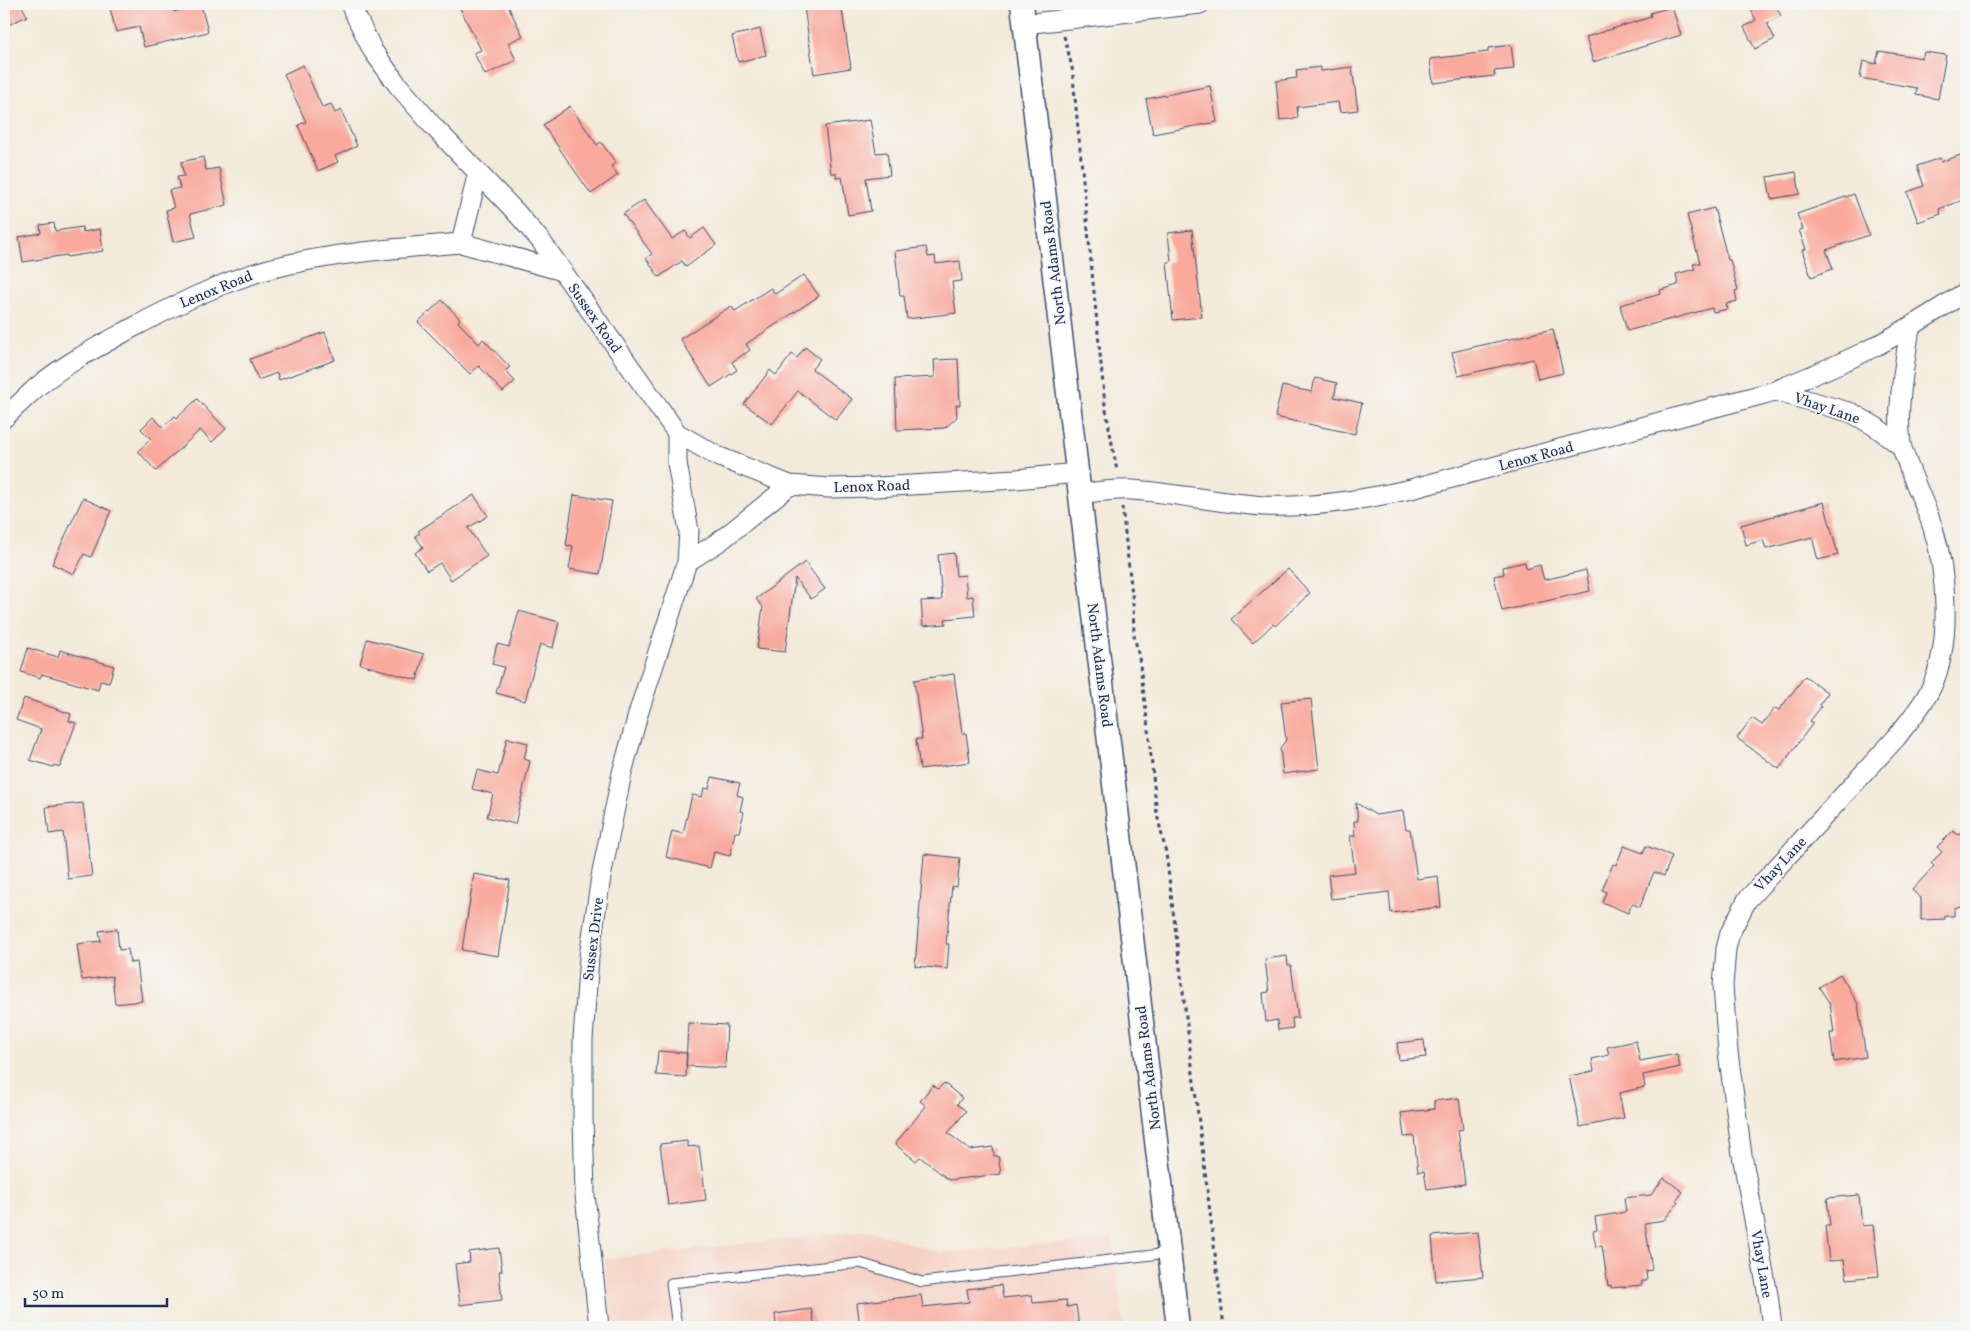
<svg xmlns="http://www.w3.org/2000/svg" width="1970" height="1331" font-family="Vollkorn,serif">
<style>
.built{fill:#f6d2c4}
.building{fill:#f9aa9d}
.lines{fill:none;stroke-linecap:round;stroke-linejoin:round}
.service-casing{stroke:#3b4b70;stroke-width:11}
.minor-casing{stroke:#3b4b70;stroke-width:21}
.tertiary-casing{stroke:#3b4b70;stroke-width:25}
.path{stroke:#3b4b70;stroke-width:3;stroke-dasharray:4 4;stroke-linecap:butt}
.service{stroke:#fff;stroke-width:9}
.minor{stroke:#fff;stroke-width:19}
.tertiary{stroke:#fff;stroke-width:22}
.labels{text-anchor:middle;stroke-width:4;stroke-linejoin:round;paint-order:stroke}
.street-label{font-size:15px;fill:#1b2f5e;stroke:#f6f6f2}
</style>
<rect width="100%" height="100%" fill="#f6f6f2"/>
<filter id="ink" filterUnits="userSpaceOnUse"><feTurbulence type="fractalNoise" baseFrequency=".02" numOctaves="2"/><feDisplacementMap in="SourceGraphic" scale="10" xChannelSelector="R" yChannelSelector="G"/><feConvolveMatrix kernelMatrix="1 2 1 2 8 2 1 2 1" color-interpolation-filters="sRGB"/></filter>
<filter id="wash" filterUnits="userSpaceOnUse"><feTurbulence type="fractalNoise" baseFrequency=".0096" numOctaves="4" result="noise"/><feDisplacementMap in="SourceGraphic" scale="20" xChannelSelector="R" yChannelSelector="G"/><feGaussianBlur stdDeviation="1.12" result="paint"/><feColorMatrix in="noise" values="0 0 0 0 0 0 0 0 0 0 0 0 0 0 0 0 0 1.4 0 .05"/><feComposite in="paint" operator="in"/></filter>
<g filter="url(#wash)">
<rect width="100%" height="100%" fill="#f3ead9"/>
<path class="built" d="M868,1230L942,1253L1113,1239L1124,1327H612L604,1259Z"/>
<g id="blocks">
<path class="building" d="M4,4H21L27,16L4,27Z
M109,4H172L174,12L201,5L208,32L144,47L139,27L116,32Z
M458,4H507L523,36L508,43L516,60L485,75L474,53L481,50Z
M823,4H841L851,68L814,74L804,7Z
M1748,4H1775L1781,16L1767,23L1775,39L1755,49L1744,27L1756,20Z
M1672,7L1681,35L1593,62L1586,37L1651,17L1650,13Z
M760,29L766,55L738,62L732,36Z
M1511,45L1514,69L1494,71L1495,76L1433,83L1430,59L1488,52V48Z
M1879,51L1922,58L1924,52L1946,55L1938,99L1916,95L1917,88L1860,78L1863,61L1876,64Z
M303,65L322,107L331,104L335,113L341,110L357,146L335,156L338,162L318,171L298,125L306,122L284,74Z
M1321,67V71L1352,67L1358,110L1340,112L1338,102L1297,107L1298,118L1280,120L1276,81L1297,78L1296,70Z
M1210,86L1217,122L1153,134L1146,99Z
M570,106L597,145L601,142L616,163L611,166L618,175L591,194L543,125Z
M870,120L876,153L887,152L890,175L866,178L871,211L848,215L842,177L836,178V173H831L825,126Z
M1966,153V199L1939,209L1941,214L1918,222L1907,192L1924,186L1917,166L1940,158L1941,162Z
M203,157L206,170L219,168L227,205L190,214L196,237L173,242L166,210L174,208L169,190L180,188L177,177L184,176L181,162Z
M1796,172L1800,194L1771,199L1767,177Z
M1854,194L1869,235L1826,250L1833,269L1811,277L1802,250L1806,249L1799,230L1803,229L1797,214Z
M644,200L672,239L685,231L690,238L704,228L716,245L686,267L682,261L659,277L646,258L652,254L623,214Z
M1714,208L1728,260H1730L1738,290L1735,291L1737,301L1726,304L1728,309L1713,312L1712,308L1627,331L1620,305L1661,294L1660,290L1678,285L1676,274L1695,269L1693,264L1700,263L1687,215Z
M54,223L55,231L82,227L83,232L100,229L103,251L67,257L66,255L23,262L19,237L41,233L40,225Z
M1192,230L1202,317L1173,320L1167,262H1171L1168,233Z
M926,247L928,257L935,256L936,264L960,261L962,281L952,282L956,313L907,319L904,296H900L895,251Z
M804,275L819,296L746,344L750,350L732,362L737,370L711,387L680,339L731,306L735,311L771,288L775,294Z
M442,300L460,319L458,322L479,344L483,339L510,367L505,371L515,381L503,392L479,366L470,374L418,322Z
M1553,329L1563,373L1538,379L1533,359L1458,376L1452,352Z
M325,332L335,360L279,380L277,373L258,380L250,359Z
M805,347L820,359L812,369L852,399L836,420L798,391L772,424L744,404L770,370L776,375L792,354L797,358Z
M958,359L960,405H956L957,417L945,428L897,430L895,379L935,377L934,360Z
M1315,378L1337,383L1334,397L1362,403L1355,434L1275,417L1282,386L1312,392Z
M197,399L226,429L212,442L200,430L156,471L138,451L151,439L141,429L153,417L163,427L175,416L177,418Z
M474,495L488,516L468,528L487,556L451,580L440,563L427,571L415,553L423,547L415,536L420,533L418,531Z
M574,495L612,501L600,574L569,569L573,546L566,545Z
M83,498L111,511L91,557L84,554L74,574L52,564Z
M1824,502L1838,555L1818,560L1812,537L1766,549L1763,540L1746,545L1741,525Z
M954,553L956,576L965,575L967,597L973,596L975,616L945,619L946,624L923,626L921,601L942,600L938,555Z
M805,562L825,589L811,599L795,578L785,652L757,649L763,607L756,599Z
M1525,562L1526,569L1540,565L1544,580L1586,570L1590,591L1502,611L1494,576L1504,574L1503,567Z
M1288,569L1310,593L1275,626L1273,624L1253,643L1231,619Z
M519,611L559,622L553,648L540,644L525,701L496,693L504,667L492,664L497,644L509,647Z
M367,639L424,654L417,680L360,664Z
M28,648L58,657L60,650L114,666L109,683L100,681L98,690L42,674L40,678L21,672Z
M954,674L962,733H966L970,762L920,769L916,739H922L914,680Z
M1805,676L1828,693L1819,705L1821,707L1810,721L1813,723L1779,769L1737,738L1752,718L1762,725L1775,708L1779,710Z
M24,698L71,714L69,721L76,723L60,767L54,765L53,767L30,760L41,729L16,720Z
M1311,699L1319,769L1283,774L1280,748L1286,740L1281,702Z
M507,738L528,743L524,759L530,761L515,824L487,817L493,794L472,789L477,770L498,775Z
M712,777L740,783L737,795L743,797L740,811L744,812L739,832H735L730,856L714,852L710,868L666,857L672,831L683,834L692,795L702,797L704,788L709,789Z
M83,803L92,876L68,879L63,832L49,834L46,807Z
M1356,803L1376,815L1403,811L1406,829H1410L1417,879L1438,876L1441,907L1391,913L1389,892L1331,899L1328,875L1355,872L1350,836H1355L1354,821H1358Z
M1966,827V907L1954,908V916H1945V919L1921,920V898L1912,890L1934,866L1931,863L1942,852L1937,847L1953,831L1958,835Z
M1624,846L1643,853L1646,846L1672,856L1664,876L1654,872L1640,907L1632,904L1628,913L1602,902L1606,892L1602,890L1613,864L1616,865Z
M924,854L960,858L957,887L952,886L946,944H949L947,969L915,966Z
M474,874L510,880L498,956L462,950Z
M117,929L119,950L128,949L130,963L137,962L142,1001L115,1004L112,976L82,980L77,944L101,941L99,931Z
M1287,956L1288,965H1291L1298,1018H1292L1293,1028L1278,1030L1277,1020L1266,1022L1263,993L1269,992L1265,959Z
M1840,974L1858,1004L1866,1057L1834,1062L1830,1033H1834L1830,1004L1819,987Z
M688,1023L727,1025L725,1068L686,1066Z
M1424,1040L1426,1057L1399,1060L1397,1043Z
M1636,1041L1640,1061L1677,1054L1680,1067L1643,1075L1645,1087L1619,1093L1624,1118L1580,1127L1569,1076L1594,1071L1592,1059L1609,1055L1607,1047Z
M658,1051L687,1053L686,1077L656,1075Z
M944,1083L962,1098L957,1104L966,1111L948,1133L970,1150L993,1147L994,1156H998L1001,1174L949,1180L920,1157L916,1161L895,1144L926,1106L920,1101L933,1085L938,1089Z
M1459,1098L1463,1129L1458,1130L1465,1184L1427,1189L1424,1171L1418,1172L1414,1136L1404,1137L1401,1113L1434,1109V1101Z
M687,1141V1147L699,1146L706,1200L668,1205L660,1144Z
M1664,1178L1683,1192L1676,1201L1678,1203L1664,1220L1645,1223L1652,1270L1646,1271L1647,1281H1642V1285L1611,1288V1285L1608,1286L1602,1246L1596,1247L1593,1231L1597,1230L1595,1217L1626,1212L1624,1198L1651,1195Z
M1859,1195L1862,1226L1873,1225L1879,1276L1847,1279L1844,1260L1829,1261L1825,1226H1830L1827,1198Z
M1478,1232L1483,1277L1436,1281L1432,1236Z
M499,1248L502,1271H499L502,1300L460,1305L455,1264L470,1262L469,1252Z
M1001,1285L1003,1298L1032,1295L1033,1303L1066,1300L1067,1307L1076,1305L1079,1327H860L857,1303L921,1295L923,1307L969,1302L967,1289Z
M811,1309L815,1327H776L775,1314Z"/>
</g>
</g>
<g filter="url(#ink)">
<use href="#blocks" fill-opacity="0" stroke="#3b4b70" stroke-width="1"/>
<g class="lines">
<g class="service-casing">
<path id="service" d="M677,1327L671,1283L860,1263L922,1282L1169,1253"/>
</g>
<g class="minor-casing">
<path id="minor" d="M350,4L373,51L397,84L433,126L514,210L541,241L677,433V463L689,531L687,562L639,711L622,773L601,877L589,957L583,1039V1116L585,1195L599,1327
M1024,24L1200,4
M461,243L563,271
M1775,391L1852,413L1876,427L1901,446
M4,418C15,408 26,397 37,387C66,363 101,345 134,327C178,304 221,282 269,269C331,253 397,248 461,243L478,172
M677,433L717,456L790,485L830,488L876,487L1016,479L1077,473
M1079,494C1097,492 1114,489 1132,490C1176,493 1220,503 1264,506C1314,508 1363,500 1411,489L1775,391C1807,377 1839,365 1870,349C1904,332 1935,311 1966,292
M687,562L720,541L790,485
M1772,1327L1768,1295L1742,1155L1728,1052L1723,986L1726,949L1730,933L1747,900L1896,738C1908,722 1922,707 1931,688C1952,645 1947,573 1933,528C1926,507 1916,486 1908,465C1906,458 1902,451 1901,443C1896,405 1905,365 1910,327"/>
</g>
<g class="tertiary-casing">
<path id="tertiary" d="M1022,4L1178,1327"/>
</g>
<path class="path" d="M1064,36L1072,67L1105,405L1117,471
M1122,507L1133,603L1134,635L1139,657L1147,719L1157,814L1166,853L1224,1327"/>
<use href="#service" class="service"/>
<use href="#minor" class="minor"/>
<use href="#tertiary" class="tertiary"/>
</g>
</g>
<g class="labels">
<g class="street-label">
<text transform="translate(1053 263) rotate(-97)" y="5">North Adams Road</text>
<text transform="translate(216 289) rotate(-22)" y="5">Lenox Road</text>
<text transform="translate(595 318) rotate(55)" y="5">Sussex Road</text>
<text transform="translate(1827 408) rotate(19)" y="5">Vhay Lane</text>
<text transform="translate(1536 456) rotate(-15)" y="5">Lenox Road</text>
<text transform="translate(872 486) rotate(-2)" y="5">Lenox Road</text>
<text transform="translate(1100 665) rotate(83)" y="5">North Adams Road</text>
<text transform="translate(1780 864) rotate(-47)" y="5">Vhay Lane</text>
<text transform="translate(593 939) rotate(-83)" y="5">Sussex Drive</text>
<text transform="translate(1148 1068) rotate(-97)" y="5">North Adams Road</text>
<text transform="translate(1762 1264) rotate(80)" y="5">Vhay Lane</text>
</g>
</g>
<rect width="1970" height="1331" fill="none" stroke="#f6f6f2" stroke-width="20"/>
<path d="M25 1298v8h142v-8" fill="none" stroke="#1b2f5e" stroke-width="2.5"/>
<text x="32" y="1298" font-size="15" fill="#1b2f5e" stroke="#f6f6f2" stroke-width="4" paint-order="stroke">50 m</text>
</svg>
